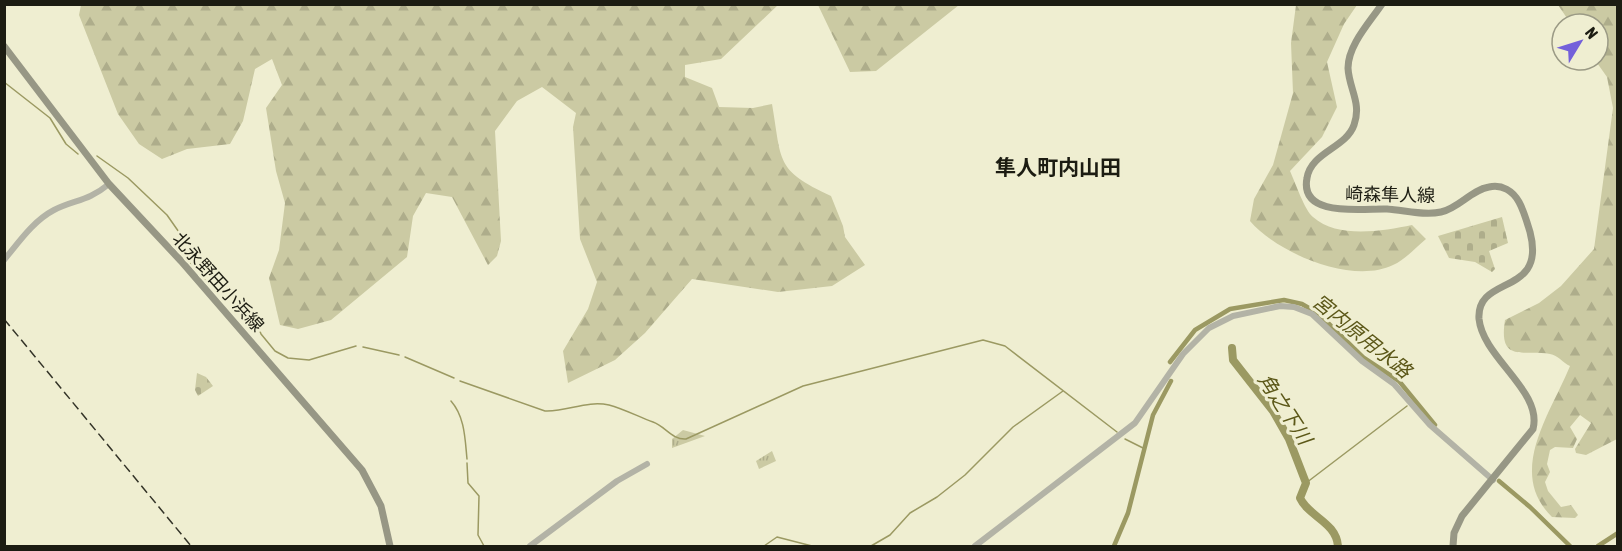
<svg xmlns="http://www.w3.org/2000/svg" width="1622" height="551" font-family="'Asap Condensed','Noto Sans JP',sans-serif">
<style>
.forest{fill:url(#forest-firs)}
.cemetery{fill:url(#cemetery-stones)}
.park{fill:url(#park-tufts)}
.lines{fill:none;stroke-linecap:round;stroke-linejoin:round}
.stream{stroke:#9b9962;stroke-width:1.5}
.canal{stroke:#9b9962;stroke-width:4.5}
.river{stroke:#9b9962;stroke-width:8}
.tertiary{stroke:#b3b3a6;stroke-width:6}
.secondary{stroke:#979785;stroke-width:7}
.rail{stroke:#343428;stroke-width:1.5;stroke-dasharray:9 4.5;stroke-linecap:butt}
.labels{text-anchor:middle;stroke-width:6;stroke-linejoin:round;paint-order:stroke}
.street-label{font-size:18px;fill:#1c1c12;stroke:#efeed1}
.water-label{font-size:20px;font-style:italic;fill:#5c5819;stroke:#efeed1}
.quarter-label{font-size:21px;font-weight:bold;fill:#1c1c12;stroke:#efeed1}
</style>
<defs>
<pattern id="forest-firs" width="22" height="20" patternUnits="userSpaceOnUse" patternTransform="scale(1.5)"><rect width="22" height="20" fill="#cbcaa3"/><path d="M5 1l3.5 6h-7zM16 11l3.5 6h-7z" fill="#aead8b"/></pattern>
<pattern id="cemetery-stones" width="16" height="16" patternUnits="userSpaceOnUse" patternTransform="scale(1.5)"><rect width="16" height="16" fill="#cbcaa3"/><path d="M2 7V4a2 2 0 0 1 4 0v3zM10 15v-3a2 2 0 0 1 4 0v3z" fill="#aead8b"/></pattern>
<pattern id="park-tufts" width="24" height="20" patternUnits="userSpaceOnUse" patternTransform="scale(1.5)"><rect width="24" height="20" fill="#cbcaa3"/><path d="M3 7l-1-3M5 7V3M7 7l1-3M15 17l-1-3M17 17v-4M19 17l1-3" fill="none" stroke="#aead8b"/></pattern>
</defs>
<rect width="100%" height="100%" fill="#efeed1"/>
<path class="forest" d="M81,5H778L721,59L685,65V77L712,88L719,107L753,108L772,104C782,162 775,170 831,196L843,226L845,237L865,265L832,286L778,292L692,279L645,333L615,360L568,383L563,351L588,309L597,282L580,239L573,127L576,113L542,87L517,101L495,131L501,241L497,256L488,265L452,197L426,193L413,216L407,257L331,320L298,329L280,325L269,278L279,250L285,203L276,171L266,108L282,85L272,59L255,69L243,121L230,144L187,149L162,159L139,144L118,114L79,15Z
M818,5H959L876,71L850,72Z
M1296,5H1357L1344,24L1327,62L1337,107L1322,137L1290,171C1295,182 1305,211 1313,217C1338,239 1382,231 1412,225L1426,239C1416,247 1405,260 1393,265C1352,285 1277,253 1250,221L1254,199L1273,165L1293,93L1291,43Z
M1558,5H1618L1617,439L1586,455L1576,453L1575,449L1591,423L1580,415L1570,427L1577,439L1573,448L1555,447L1550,450L1547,464L1550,472L1545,482L1548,491L1561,507L1571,505L1578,515L1575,518L1552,517C1506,472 1551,413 1570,366C1563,363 1558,355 1550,354C1524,349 1498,364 1505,320L1539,303L1561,286L1594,249L1613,108L1607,77L1595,60H1598V24H1571Z"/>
<path class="cemetery" d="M1502,217L1508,243L1489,251L1495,269L1492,272L1475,262L1449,258L1438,236Z
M197,373L206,377L213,386L198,396L195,390Z"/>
<path class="park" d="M683,430L705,436L672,448V439Z
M772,451L776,461L759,469L756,461Z"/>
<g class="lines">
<path class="stream" d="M4,82L50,118L66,144L78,154
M97,156L128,178L167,215L181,235L190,262L215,290L236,299L252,310L261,334L275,351L288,358L309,360L356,346
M363,347L399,355
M405,357L454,378
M460,381L545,411C568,412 586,400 609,405C624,409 639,417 653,422C665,426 672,440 686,439L803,386L983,340L1005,346L1117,432
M451,401C465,417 465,439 467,459
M1414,401L1415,400
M1125,439L1143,448
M467,463L468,483L479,496L478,535L484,546
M1306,483L1407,406
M764,546L777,537L812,546
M871,546L890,535L910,513L937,497L965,475L1013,427L1063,391"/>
<path class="canal" d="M1170,362L1195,330L1230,309L1284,300L1302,304L1319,314L1364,358L1399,381L1435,425
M1499,481L1530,507L1570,546
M1114,546L1128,513L1153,415L1171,381
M1598,546L1618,533"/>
<path class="river" d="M1232,348L1233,360L1273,411L1289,439L1306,483L1300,498C1309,517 1336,522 1338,546"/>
<path class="tertiary" d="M4,260C19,242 33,221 54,210C76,199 87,202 109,184
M530,546L617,481L647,464
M975,546L1135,423L1183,354L1209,328L1233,316L1280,306L1294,307L1312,314L1362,361L1394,384L1430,425L1493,480"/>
<path class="secondary" d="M1382,4C1370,22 1348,45 1348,68C1349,89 1362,103 1354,125C1346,148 1311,152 1307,178C1299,219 1365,208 1387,209C1404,210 1424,216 1441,212C1459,208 1471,190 1489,187C1502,184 1513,191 1519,202C1524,211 1527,222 1530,232C1547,297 1476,274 1479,319C1483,358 1543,391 1533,429L1462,516L1454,533L1453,546
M4,46L109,184L181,261L362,470L381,506L390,546"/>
<path class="rail" d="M4,319L191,546"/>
</g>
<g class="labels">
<g class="street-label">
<text transform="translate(1390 195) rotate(1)" y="6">崎森隼人線</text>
<text transform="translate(218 282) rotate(48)" y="6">北永野田小浜線</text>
</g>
<g class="water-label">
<text transform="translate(1362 336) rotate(39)" y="7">宮内原用水路</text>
<text transform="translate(1285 409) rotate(57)" y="7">角之下川</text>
</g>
<g class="quarter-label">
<text x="1058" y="175">隼人町内山田</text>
</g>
</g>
<rect width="1622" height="551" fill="none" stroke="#1c1c12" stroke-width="12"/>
<g transform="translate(1580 42) rotate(52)"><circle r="28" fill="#efeed1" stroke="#9b9a85" stroke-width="1.5"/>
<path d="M0-4.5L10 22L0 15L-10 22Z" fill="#7360da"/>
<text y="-9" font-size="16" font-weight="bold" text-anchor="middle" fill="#1c1c12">N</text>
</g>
</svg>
